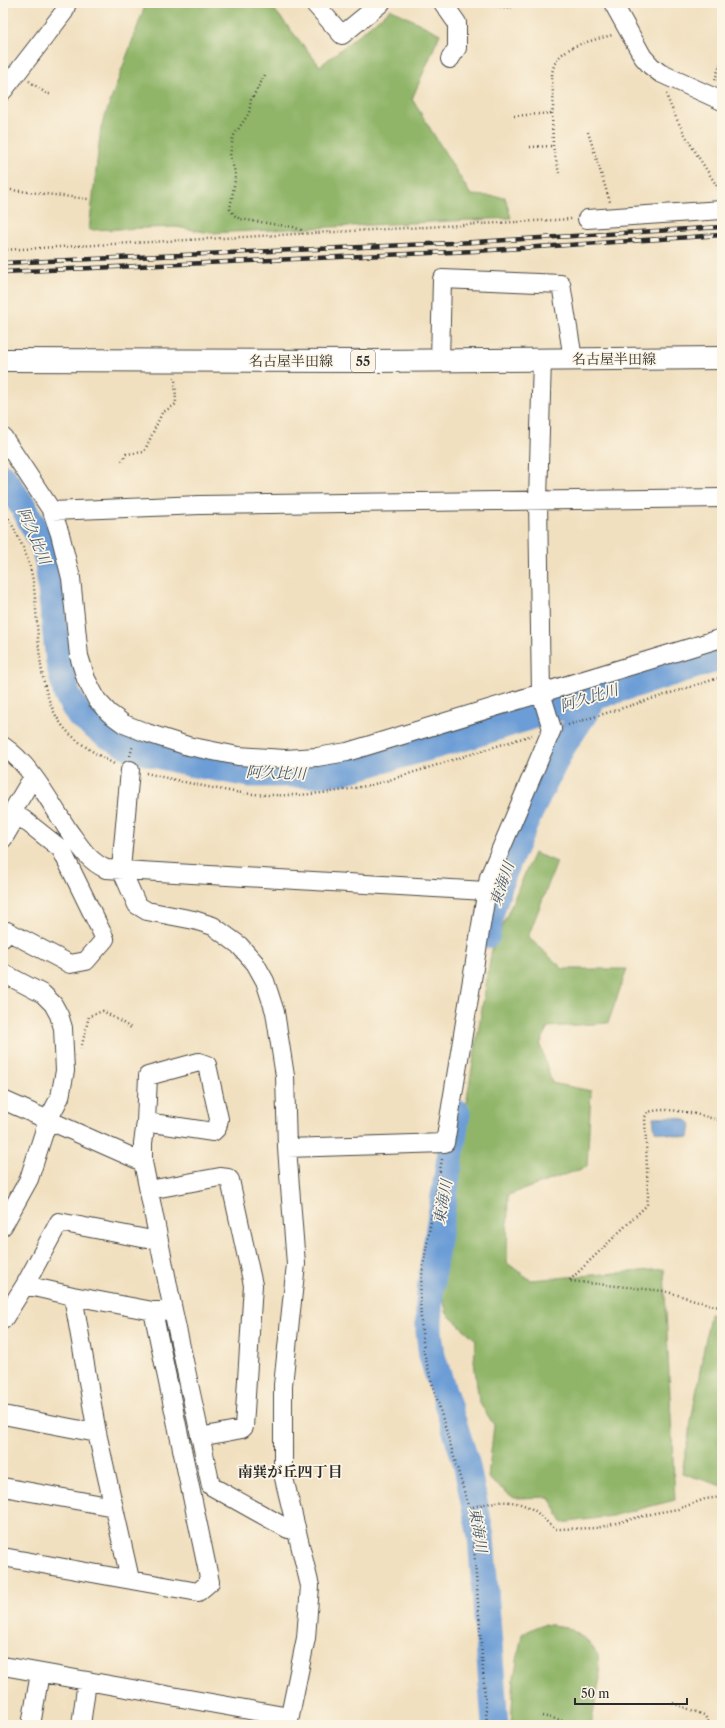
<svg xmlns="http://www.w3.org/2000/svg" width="725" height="1728" font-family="'Libre Caslon Text','Noto Serif JP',serif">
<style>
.forest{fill:#90b569;stroke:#5e704a}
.water{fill:#6c9dd6;stroke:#4c6480}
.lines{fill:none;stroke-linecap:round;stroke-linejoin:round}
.river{stroke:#6c9dd6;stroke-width:27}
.minor-casing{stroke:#494641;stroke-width:20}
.major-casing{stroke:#494641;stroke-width:24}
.path{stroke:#494641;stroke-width:2.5;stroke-dasharray:1 3;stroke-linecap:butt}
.minor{stroke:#fff;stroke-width:18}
.major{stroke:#fff;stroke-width:22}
.rail-casing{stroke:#2b2b2b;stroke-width:4.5}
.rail{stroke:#fcf5e5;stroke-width:3;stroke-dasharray:9;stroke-linecap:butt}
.labels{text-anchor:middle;stroke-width:3.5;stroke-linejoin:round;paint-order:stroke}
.shield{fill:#fcf5e5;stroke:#6a6863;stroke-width:1}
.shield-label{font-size:13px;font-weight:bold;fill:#2b2b2b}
.street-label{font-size:14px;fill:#2b2b2b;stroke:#fcf5e5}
.water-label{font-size:15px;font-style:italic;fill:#45596f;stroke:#fcf5e5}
.neighbourhood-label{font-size:15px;font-weight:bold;fill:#2b2b2b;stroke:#fcf5e5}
</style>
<rect width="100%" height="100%" fill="#fcf5e5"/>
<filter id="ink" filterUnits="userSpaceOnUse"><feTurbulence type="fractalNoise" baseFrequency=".025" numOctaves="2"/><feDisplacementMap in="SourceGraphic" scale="8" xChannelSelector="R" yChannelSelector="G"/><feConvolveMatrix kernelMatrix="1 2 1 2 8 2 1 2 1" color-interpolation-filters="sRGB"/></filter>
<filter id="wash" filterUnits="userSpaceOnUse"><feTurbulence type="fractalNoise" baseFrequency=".012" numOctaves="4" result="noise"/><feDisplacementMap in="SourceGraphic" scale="16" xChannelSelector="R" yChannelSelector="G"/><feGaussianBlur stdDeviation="0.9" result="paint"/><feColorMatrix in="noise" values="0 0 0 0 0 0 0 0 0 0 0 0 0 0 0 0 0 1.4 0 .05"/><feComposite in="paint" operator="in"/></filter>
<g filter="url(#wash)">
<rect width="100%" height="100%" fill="#f1e0c0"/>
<path class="forest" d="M146,3H269L320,66L391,9L440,34L412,99L471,195L505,197L511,218L211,233L176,227L89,230L101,127Z
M534,853L557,862L528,937L563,969H627L608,1023L548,1027L540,1045L552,1083L591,1091L587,1167L508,1195L507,1263L531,1280L664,1269L675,1500L612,1516L562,1523L550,1497L514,1498L488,1478L494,1425L479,1402L474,1361L476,1340L447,1314L437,1277L492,949Z
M710,1314L722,1316V1486L682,1473Z
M543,1624L567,1627L588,1641L598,1655L600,1678L591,1725H511L514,1677L522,1634Z"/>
<path class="water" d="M653,1117C665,1117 683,1115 691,1124L689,1138L655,1131Z"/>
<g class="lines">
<path class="river" d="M3,477L24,508L42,542L48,561L59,662L67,695L79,715L105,734L134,749L189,763L249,774H315L343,771L462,738L722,657
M487,935L490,915L504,871L530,812L562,747L590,705L593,698
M457,1113L432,1273L429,1303V1332L432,1356L466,1462L481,1537L495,1725"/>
</g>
</g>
<g filter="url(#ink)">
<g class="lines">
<g class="minor-casing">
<path id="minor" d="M314,3L342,35L381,3
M443,3L457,23V48L450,59
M613,3L643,57L651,66L660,73L722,101
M3,91L64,12L67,3
M587,219L722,210
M440,360L442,279L561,284L573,359
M3,437L52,511L60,534L71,578L79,656L86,679L97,700L109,713L124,724L147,733L188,746L238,756L285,759L317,757L347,752L722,638
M52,511L200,505L722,498
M3,746C31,765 50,802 68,830C79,845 88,861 106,869L486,891
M130,770L121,869L137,905L147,911L194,920L213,926L239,945L255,963L265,981L275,1012L285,1076L287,1148L296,1264L283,1385V1474L310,1586L306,1638L288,1725
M3,839L16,817L15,807L33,777
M3,938L7,931L70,964L86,961L105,939L61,849L23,819L16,817
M3,973L43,994L53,1004L59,1015L63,1028L65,1071L60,1097L48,1120L29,1179L3,1226
M3,1100L143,1162
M287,1148L445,1143L489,877L552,729L541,693L538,500L542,359
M149,1190L220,1177L228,1178L230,1180L253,1285L244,1427L242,1429L200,1437
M25,1285L59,1222L147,1239L158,1238
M73,1296L97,1433L130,1579
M173,1310L211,1486L288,1529L296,1527
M3,1320L25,1285L73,1296L153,1311L173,1310L143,1162V1143L146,1122L213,1132L217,1128L219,1119L207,1065L199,1062L148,1076L146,1122
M3,1415L97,1433
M3,1487L114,1507
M3,1557L198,1592L210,1582L153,1311
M3,1666L289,1717
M31,1725L40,1673
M81,1725L87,1681"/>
</g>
<g class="major-casing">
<path id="major" d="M3,360L372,361L722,358"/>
</g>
<path class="path" d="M472,3L512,8
M265,75L251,100L249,113L233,137L230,156L235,172V180L230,209L234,215L240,219L293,227L301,230L302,234
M715,80L722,58
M29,81L47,94H51
M666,94C679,130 702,162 722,194
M552,113L553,146L559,173
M514,116L552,113C555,101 552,89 552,76C553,46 589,42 612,35
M588,132L610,202
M530,147L553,146
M3,189L88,199
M3,250L572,219
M122,461L126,454L144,452L162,413L176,404L175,377
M3,508C15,530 29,555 33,581C40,627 34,694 66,730C80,745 98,755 116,765
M568,725L722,677
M130,756L133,745
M146,773C175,780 205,787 235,792C285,799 337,794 386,781L532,735
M81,1049L89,1016L103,1011L133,1029
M722,1121C699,1115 672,1106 648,1112L645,1117L648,1196L647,1205L569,1281L664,1291L722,1308
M442,1159L423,1266L420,1295L421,1321L424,1353L431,1379L469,1508L474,1548L487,1725
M469,1508C491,1502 511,1497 532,1509C541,1514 547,1524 556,1529L597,1528L655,1513L678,1509L705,1499L722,1497
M673,1703L704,1715L710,1724L714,1725
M542,1716L585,1725"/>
<use href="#minor" class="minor"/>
<use href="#major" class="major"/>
<g class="rail-casing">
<path id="rail" d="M3,263L475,242L722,227
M3,272L475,251L722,235"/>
</g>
<use href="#rail" class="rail"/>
</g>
</g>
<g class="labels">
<rect class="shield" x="351" y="350" width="24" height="22" rx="3"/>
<g class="shield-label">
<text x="363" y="366">55</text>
</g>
<g class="street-label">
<text x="614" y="364">名古屋半田線</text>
<text x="291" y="366">名古屋半田線</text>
</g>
<g class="water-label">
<text transform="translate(34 536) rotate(67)" y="5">阿久比川</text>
<text transform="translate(589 698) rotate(-17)" y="5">阿久比川</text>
<text transform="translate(276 773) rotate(2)" y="5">阿久比川</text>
<text transform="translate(502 884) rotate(-71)" y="5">東海川</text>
<text transform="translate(443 1202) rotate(-80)" y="5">東海川</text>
<text transform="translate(478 1530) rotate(81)" y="5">東海川</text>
</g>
<g class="neighbourhood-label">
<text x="290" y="1477">南巽が丘四丁目</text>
</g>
</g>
<rect width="725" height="1728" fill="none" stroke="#fcf5e5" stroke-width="16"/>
<path d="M575 1698v6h112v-6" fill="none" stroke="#2b2b2b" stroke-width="2"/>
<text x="581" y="1698" font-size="12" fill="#2b2b2b" stroke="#fcf5e5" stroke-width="3" paint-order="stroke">50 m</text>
</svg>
